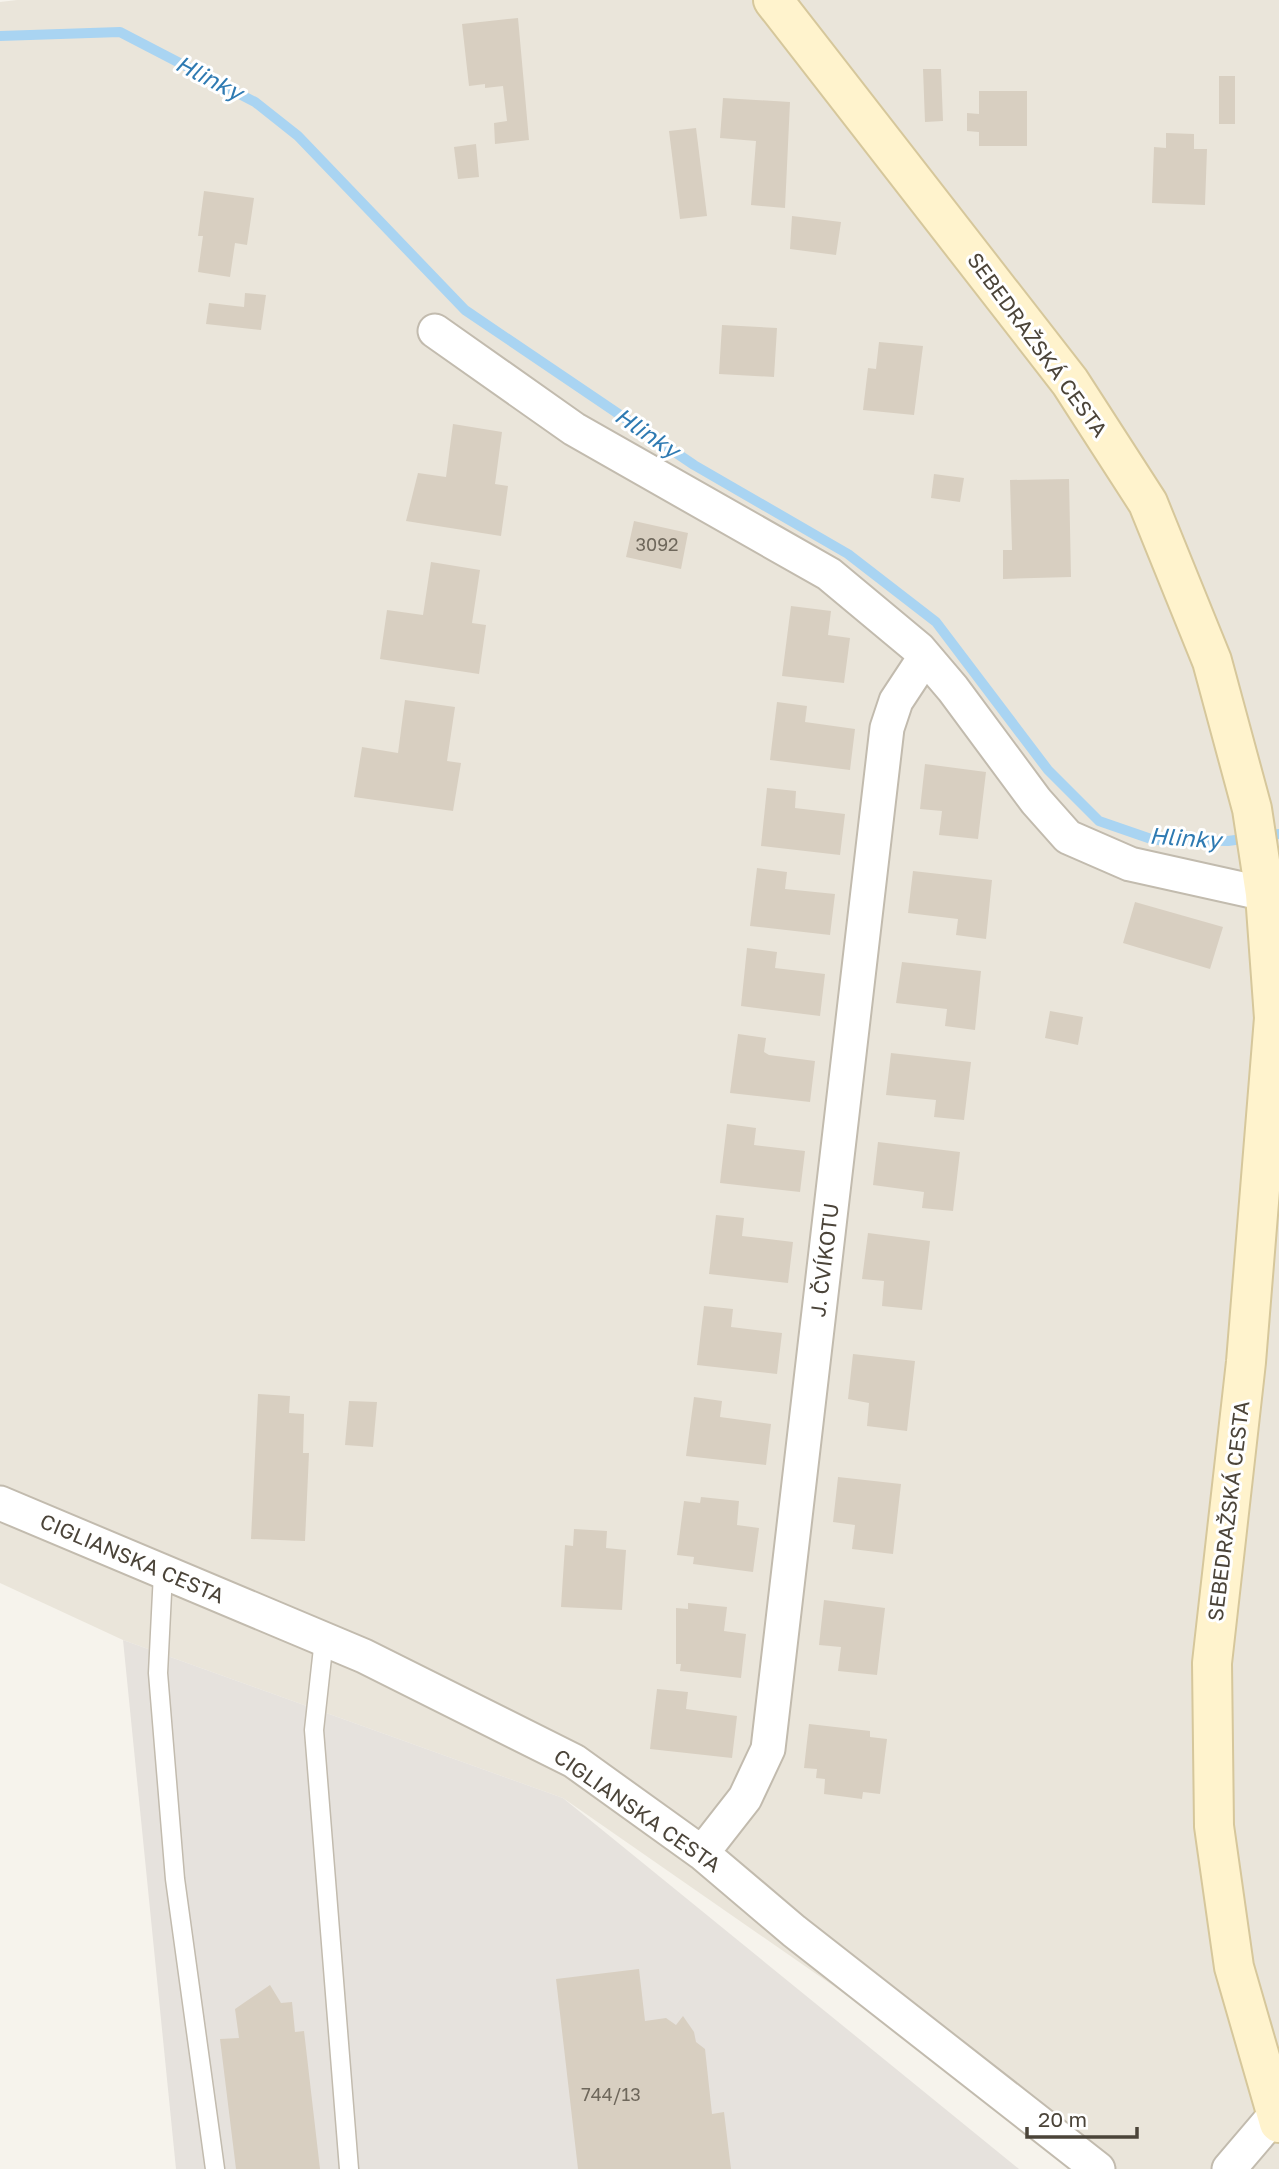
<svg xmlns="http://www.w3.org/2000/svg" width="1279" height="2169" font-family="'Golos Text',sans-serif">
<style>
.residential{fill:#eae5da}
.industrial{fill:#e6e2dd}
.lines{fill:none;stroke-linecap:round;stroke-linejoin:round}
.stream{stroke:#a9d4f2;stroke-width:10}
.building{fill:#d8cfc1}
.lane-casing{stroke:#c2bbae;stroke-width:21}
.street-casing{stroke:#c2bbae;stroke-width:37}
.secondary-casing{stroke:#d6c79b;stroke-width:42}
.lane{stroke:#fff;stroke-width:18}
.street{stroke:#fff;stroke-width:33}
.secondary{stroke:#fff3cd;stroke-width:38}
.labels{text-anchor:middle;stroke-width:6;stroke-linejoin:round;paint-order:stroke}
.number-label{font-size:18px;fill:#6e675b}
.street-label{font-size:21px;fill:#4b4439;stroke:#fff}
.water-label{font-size:23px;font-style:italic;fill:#2e7ab2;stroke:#fff}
</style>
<rect width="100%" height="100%" fill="#f6f3ec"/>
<path class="residential" d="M17,0H1279V2169H1097L563,1798L123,1640L0,1583V2Z"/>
<path class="industrial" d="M123,1640L563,1798L1019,2169H176Z"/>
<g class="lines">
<path class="stream" d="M0,36L120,32L255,102L298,136L465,310L694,465L848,554L936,622L1048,770L1099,821L1154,840L1228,841L1279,834"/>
</g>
<path class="building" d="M518,18L529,140L495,144L494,123L507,121L503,86L485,88V84L469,86L462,24Z
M923,69H941L943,121L925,122Z
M1219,76H1235V124H1219Z
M979,91H1027V146H979V132L967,131V113L979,114Z
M723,98L790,102L785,208L751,205L756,141L720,138Z
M696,128L707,216L680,219L669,131Z
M1166,133L1194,134V149H1207L1205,205L1152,203L1154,147L1166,148Z
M476,144L479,177L458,179L454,147Z
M204,191L254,198L247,245L235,243L230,277L198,272L203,236H198Z
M792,216L841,222L836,255L790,249Z
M245,293L266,295L261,330L206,324L209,303L244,307Z
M722,325L777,328L774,377L719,374Z
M879,342L923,346L914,415L863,410L868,368L876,369Z
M453,424L502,432L495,484L508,486L501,536L406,521L418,473L446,477Z
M934,474L964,478L960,502L931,498Z
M1069,479L1071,577L1003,579V550H1012L1010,480Z
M634,521L688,533L681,569L626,557Z
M431,562L480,570L472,623L486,625L479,674L380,659L387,610L423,615Z
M791,606L831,611L828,635L850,638L844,683L782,676Z
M405,700L455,707L447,761L461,763L453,811L354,797L362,747L398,753Z
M777,702L807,706L805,722L855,729L850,770L770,760Z
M925,764L986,772L978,839L939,835L942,811L920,809Z
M767,788L796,791L795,808L845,814L840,855L761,846Z
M757,868L787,872L785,889L835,894L830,935L750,926Z
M913,871L992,880L986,939L956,935L958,919L908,913Z
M1135,902L1223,927L1210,969L1123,943Z
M747,948L777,952L775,968L825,974L820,1016L741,1006Z
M902,962L981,971L975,1030L945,1026L947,1009L896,1003Z
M1050,1011L1083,1017L1078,1045L1045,1038Z
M738,1034L766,1038L764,1052L769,1055L815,1061L810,1102L730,1093Z
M891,1053L971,1062L964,1120L934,1117L936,1100L886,1095Z
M727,1124L756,1128L754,1145L805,1151L800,1192L720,1183Z
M878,1142L960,1152L953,1211L922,1208L924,1192L873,1185Z
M716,1215L744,1218L742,1236L793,1242L788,1283L709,1274Z
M868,1233L930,1241L922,1310L882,1306L884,1281L862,1279Z
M704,1306L733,1309L731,1327L782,1333L777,1374L697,1365Z
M853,1354L915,1361L907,1431L867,1426L869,1403L848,1399Z
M258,1394L290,1396L289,1413L304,1414L303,1453H309L305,1541L251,1539Z
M694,1397L722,1401L720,1417L771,1424L766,1465L686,1456Z
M349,1401L377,1402L373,1447L345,1445Z
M838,1477L901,1484L893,1554L852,1549L855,1525L833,1522Z
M701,1497L739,1501L737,1525L759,1528L753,1572L693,1564L694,1557L677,1555L684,1501L700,1503Z
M574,1529L607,1531L606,1548L626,1550L622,1610L561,1607L565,1545L573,1546Z
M824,1600L885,1608L877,1675L838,1671L841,1647L819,1645Z
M688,1603L727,1607L724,1631L746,1634L741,1678L680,1671L681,1664H676V1608L688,1609Z
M657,1689L688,1692L686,1709L737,1716L732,1758L650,1749Z
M809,1724L870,1731V1737L887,1739L880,1794L863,1792L862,1799L824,1794L825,1779L816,1778L817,1769L804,1768Z
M639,1969L645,2021L666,2018L676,2025L683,2016L694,2032L696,2042L705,2049L712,2114L724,2112L731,2169H578L556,1979Z
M270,1985L281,2003L292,2002L295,2032L304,2031L320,2169H236L220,2039L239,2038L235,2009Z"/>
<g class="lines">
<g class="lane-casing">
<path id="lane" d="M163,1573L158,1673L175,1879L215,2169
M324,1639L314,1730L349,2169"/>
</g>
<g class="street-casing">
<path id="street" d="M435,331L574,429L829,574L919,649L953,689L1036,801L1068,837L1130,864L1265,894
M0,1503L364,1656L574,1761L702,1853L794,1931L1098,2169
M702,1853L745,1798L768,1749L887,728L896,701L925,657
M1229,2169L1275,2115"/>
</g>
<g class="secondary-casing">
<path id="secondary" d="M773,0L1070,382L1148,503L1212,661L1252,809L1265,894L1274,1018L1246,1362L1212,1663L1214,1826L1234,1967L1279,2123"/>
</g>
<use href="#lane" class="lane"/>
<use href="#street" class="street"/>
<use href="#secondary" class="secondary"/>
</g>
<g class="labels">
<g class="number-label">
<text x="657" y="551">3092</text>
<text x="611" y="2101">744/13</text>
</g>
<g class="street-label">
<text transform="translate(1037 345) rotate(54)" y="7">SEBEDRAŽSKÁ CESTA</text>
<text transform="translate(825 1260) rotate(-83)" y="7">J. ČVÍKOTU</text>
<text transform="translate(1229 1511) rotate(-83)" y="7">SEBEDRAŽSKÁ CESTA</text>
<text transform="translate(132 1559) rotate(23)" y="7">CIGLIANSKA CESTA</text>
<text transform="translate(637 1811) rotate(35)" y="7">CIGLIANSKA CESTA</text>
</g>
<g class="water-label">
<text transform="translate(209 78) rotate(27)" y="8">Hlinky</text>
<text transform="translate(647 433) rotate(34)" y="8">Hlinky</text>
<text transform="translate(1185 838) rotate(4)" y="8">Hlinky</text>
</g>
</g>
<path d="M1027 2127v10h110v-10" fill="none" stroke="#4b4439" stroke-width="3.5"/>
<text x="1038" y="2127" font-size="21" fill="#4b4439" stroke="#ffffff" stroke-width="5" paint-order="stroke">20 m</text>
</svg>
